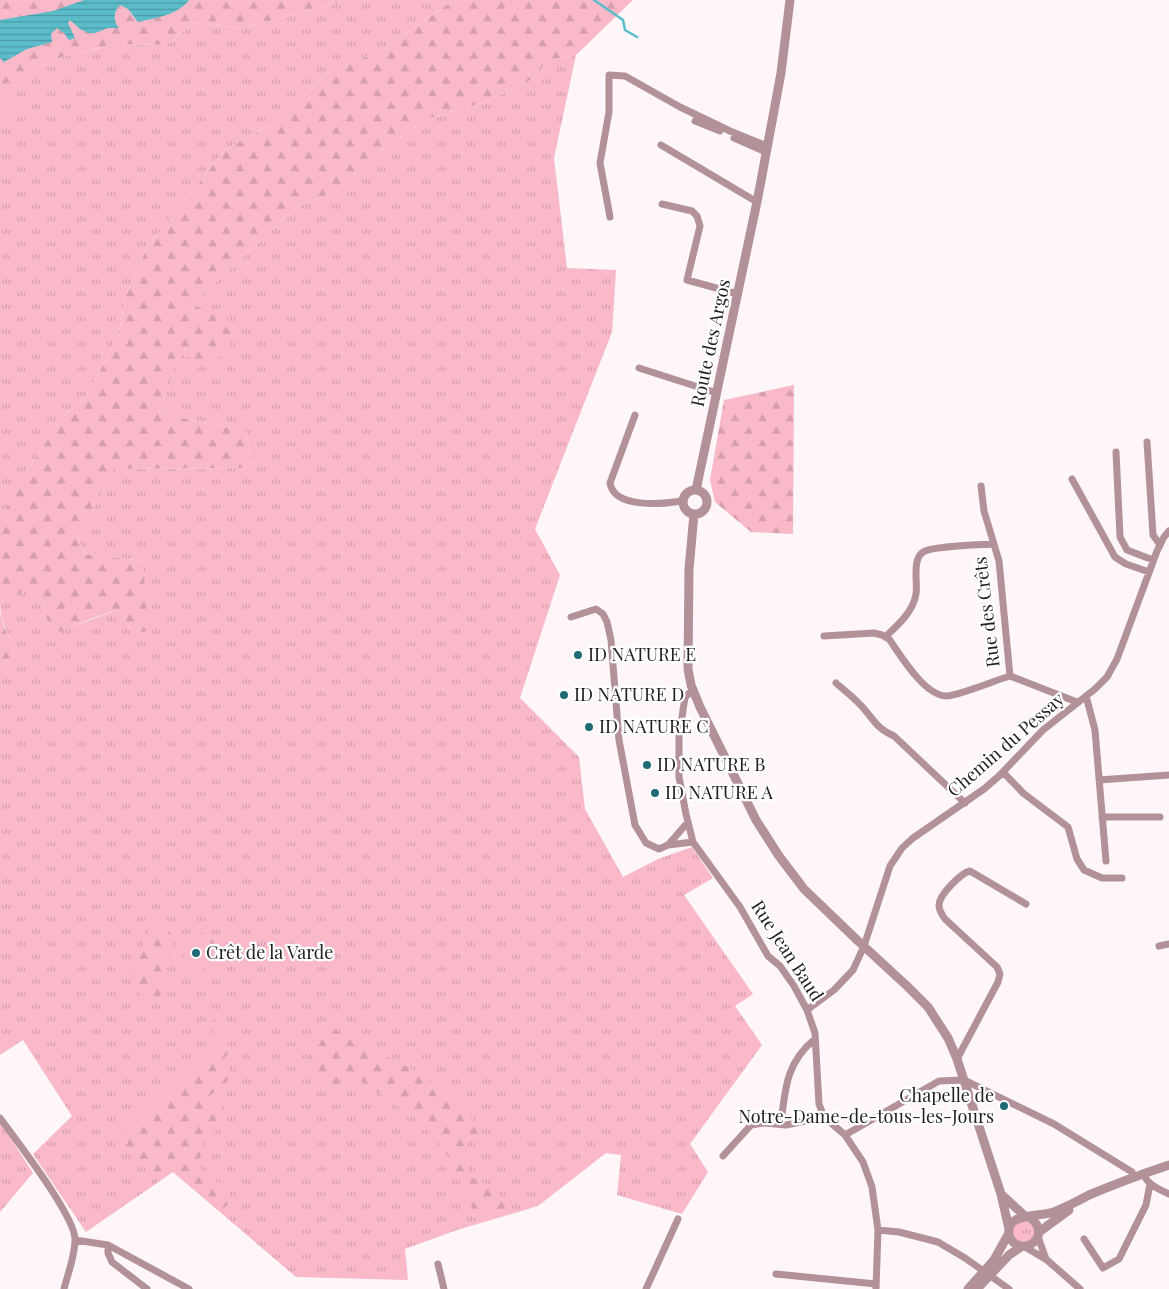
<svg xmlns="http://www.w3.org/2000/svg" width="1169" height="1289" font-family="'Playfair Display',serif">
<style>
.grass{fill:url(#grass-tufts)}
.forest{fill:url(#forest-firs)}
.pitch{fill:#f9b9c9}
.water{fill:url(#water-rules)}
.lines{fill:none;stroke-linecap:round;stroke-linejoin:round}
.stream{stroke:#5bbdca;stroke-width:2.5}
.minor{stroke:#b39199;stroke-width:7}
.tertiary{stroke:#b39199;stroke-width:9}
.poi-dot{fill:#1f6a73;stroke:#fff;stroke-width:2}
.labels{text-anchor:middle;stroke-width:4.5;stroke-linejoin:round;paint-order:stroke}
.street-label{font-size:18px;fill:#232020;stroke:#fff}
.poi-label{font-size:18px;fill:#232020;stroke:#fff;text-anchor:start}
</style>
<defs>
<pattern id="grass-tufts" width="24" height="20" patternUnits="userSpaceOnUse" patternTransform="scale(1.25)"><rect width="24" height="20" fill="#f9b9c9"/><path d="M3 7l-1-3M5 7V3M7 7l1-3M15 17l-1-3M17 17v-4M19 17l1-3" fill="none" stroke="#d59fac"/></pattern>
<pattern id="forest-firs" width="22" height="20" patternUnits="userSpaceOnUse" patternTransform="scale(1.25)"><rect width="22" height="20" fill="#f9b9c9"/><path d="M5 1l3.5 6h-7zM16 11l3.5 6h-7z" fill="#d59fac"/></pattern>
<pattern id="water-rules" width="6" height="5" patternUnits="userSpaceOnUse" patternTransform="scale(1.25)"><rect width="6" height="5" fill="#5bbdca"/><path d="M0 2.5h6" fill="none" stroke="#4b99a4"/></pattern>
</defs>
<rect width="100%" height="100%" fill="#fef6f8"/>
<path class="grass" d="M349,0H456L445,6L386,48L326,74L278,121L226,149L147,248L126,295L118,337L86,397L64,416L35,458L4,512L0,515V86L62,57L117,44L166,45L194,23L243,28Z
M576,55L554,158L567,268L616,270L612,332L535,529L560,575L520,698L579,757L585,809L623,877L658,859L692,847L713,878L684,895L753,994L735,1006L762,1045L690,1144L708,1172L682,1214L617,1195L621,1155L606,1153L538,1206L457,1230L405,1249L408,1280L296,1277L173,1172L86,1232L33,1154L72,1116L23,1040L0,1055V671L15,648C7,633 0,620 0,602L27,591L45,602L49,635L120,609L133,635L143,561L86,554L78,539L113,469L253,468L246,431L159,413L195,306L205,292L298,206L338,190L379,152L427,119L485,102L533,79L548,60Z
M0,1122L33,1173L0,1212Z
M1013 1232a11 11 0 1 1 22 0a11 11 0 1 1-22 0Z"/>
<path class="forest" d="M0,0H349L243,28L194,23L166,45L117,44L62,57L0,86Z
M456,0H633L576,55L548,60L533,79L485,102L427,119L379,152L338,190L298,206L205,292L196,306L232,321L231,346L210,365L179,354L159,413L246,431L253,468L113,469L78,539L86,554L143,561L148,630L133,635L120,609L93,618L49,636L45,602L27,591L0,602V515L4,512L35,458L64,416L86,397L118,337L126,295L147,248L226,149L278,121L326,74L386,48L445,6Z
M794,385L793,534L751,532L715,502L710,480L724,400Z
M0,612L4,627L15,648L0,671Z
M146,921L154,922L172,934V948L164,966L168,988L159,997L144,1000C131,982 133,978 134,956C146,946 146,936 146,921Z
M203,930L211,931L214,944L199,954L204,972L195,973L184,963L183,952L196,942Z
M217,1020L231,1051L224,1058L233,1076L208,1097L224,1106L228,1126L206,1136L198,1166L213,1180L228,1186L232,1201L220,1211L172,1171L161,1179L116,1137L216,1047L212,1021Z
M325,1025L417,1072L458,1103L482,1130L459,1151L473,1178L493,1187L509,1207L476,1217L450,1159L438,1142L417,1119L357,1078L338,1071L339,1087L330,1097L323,1089C324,1076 321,1071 309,1065L312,1050L311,1033Z"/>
<path class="pitch" d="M15,88L26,114L0,125V95Z"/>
<path class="water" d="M84,0H189C178,15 155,18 138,22L128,9L120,5C113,12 113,21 119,28H108L95,33H88L80,29L70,20L68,23L75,38L69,40L64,33L57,28L51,34L52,42L27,49L4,62L0,58V20L53,11Z"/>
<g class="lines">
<path class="stream" d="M594,0L623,20L625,30L637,37"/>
<path class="minor" d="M695,121L720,131
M734,138L766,152
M661,145L757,202
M662,204L692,211L697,216L700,226L687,280L738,294
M610,217L600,163L609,112V75L625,76L680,107L730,131L767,146
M639,368L717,393
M635,415L610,483C614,509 663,504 682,501
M1147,442L1153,535L1160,545
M1116,452L1120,537L1127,550L1153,560
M1072,479L1115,557L1126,564L1149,572
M981,486L984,511L999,561L1010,676
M571,617L596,609L603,614L607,622L611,640L619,740L635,825L646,843L659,849L668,845L688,822
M824,636L874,633L882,635L889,639C901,656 924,695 946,696C958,696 996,680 1010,676L1077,702
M885,637C898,625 913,612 916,594C918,582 911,557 925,551C937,546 978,545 994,544
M836,683C845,691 857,700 865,710C876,723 878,729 894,736L965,803
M693,690L685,697L679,737V777L686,814L693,842L740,907L768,956L780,966L794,986L807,1010L815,1033L819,1104L824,1117L845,1135L863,1162L872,1187L878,1230L876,1289
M1086,696L1095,730L1106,861
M1003,772L1023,793L1068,827L1077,859L1084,870L1102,878H1122
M1099,780L1169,775
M1102,817H1160
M668,845L693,842
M1159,946L1169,944
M807,1010L834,990L853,970L864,946L890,866L902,848L913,838L984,789L999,776L1043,730L1095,689L1107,677L1117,659L1157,551L1164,537L1169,531
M957,1059L998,982L1000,974L997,967L945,919C942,915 939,910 939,905C939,895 961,873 970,871L1026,904
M0,1118C16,1140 76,1217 75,1240C75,1256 68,1273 64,1289
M781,1124C785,1090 786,1062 815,1039
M845,1135L939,1081L964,1080L1054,1124L1132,1172L1134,1177
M723,1156L751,1125L764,1123L786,1125L824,1117
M1144,1174C1147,1185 1159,1189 1169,1194
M878,1230L899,1232L938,1242L965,1258L1009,1289
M1038,1237L1046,1259
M1084,1239L1103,1268L1119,1259L1146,1205L1150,1184
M75,1240L108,1245L189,1289
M108,1245V1253L112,1262L147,1289
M1025,1247L1047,1260L1080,1289
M438,1264L444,1289
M776,1274L876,1284
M646,1289L678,1219"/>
<path class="tertiary" d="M683 502a12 12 0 1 1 24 0a12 12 0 1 1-24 0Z
M696,490L758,197L781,73L790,0
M694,514L689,569L688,669L691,685L700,707L756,820L779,856L804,889L857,940L907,986L928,1007L948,1038L957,1059L1001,1194L1009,1229
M1002,1195L1026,1217
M1029,1217C1037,1222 1040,1228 1038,1237C1026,1257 1001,1241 1011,1224C1017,1214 1043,1216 1054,1212C1066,1207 1078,1201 1089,1195C1115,1184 1142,1174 1169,1165
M1039,1232L1069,1210
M968,1289L994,1260L1009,1233
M977,1289L1009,1255L1021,1247"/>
</g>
<g class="poi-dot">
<circle cx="578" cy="655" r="5"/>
<circle cx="564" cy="695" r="5"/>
<circle cx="589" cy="727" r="5"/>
<circle cx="647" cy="765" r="5"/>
<circle cx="655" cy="793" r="5"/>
<circle cx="196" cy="953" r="5"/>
<circle cx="1004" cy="1106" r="5"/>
</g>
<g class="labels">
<g class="street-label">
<text transform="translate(711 343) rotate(-78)" y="6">Route des Argos</text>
<text transform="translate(987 612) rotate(-97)" y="6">Rue des Crêts</text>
<text transform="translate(1006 745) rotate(-41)" y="6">Chemin du Pessay</text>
<text transform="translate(787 951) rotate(57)" y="6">Rue Jean Baud</text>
</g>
<g class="poi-label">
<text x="588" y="661">ID NATURE E</text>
<text x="574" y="701">ID NATURE D</text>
<text x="599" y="733">ID NATURE C</text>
<text x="657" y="771">ID NATURE B</text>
<text x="665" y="799">ID NATURE A</text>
<text x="206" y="959">Crêt de la Varde</text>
<text x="994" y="1102" text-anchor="end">Chapelle de<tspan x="994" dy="21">Notre-Dame-de-tous-les-Jours</tspan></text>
</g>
</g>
</svg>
